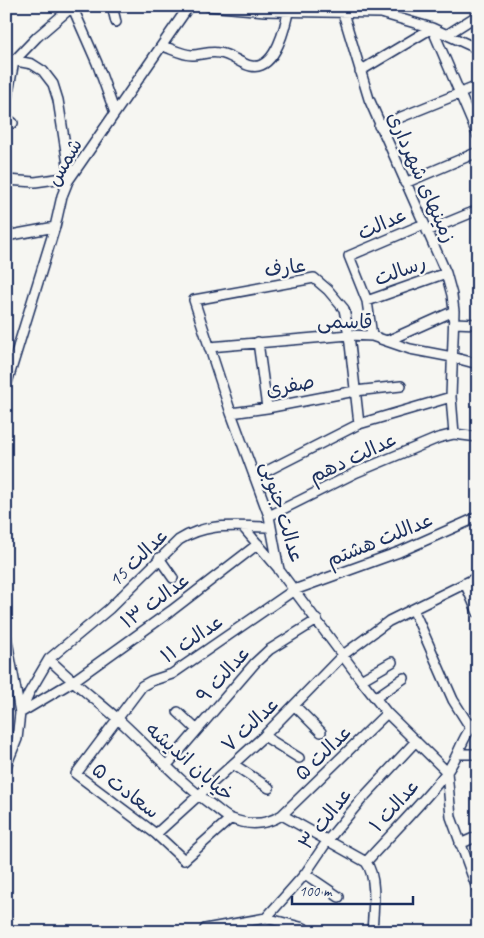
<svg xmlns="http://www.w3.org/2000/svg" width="484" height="938" font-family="Caveat,'Playpen Sans Arabic',sans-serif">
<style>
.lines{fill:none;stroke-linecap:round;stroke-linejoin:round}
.minor-casing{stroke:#1b2f5e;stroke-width:12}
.minor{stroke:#f6f6f2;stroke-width:9}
.labels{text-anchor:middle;stroke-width:4.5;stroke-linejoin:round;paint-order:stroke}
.street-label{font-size:20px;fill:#1b2f5e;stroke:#f6f6f2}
</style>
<rect width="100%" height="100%" fill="#f6f6f2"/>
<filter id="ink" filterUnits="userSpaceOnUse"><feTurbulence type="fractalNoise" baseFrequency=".02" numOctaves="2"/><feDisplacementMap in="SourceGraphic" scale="10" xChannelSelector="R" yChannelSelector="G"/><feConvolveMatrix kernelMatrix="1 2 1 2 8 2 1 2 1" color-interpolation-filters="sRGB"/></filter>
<g filter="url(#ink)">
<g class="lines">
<g class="minor-casing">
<path id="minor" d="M72,6L97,63L115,113
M112,6L116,22
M208,6L265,11L381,13L432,28L478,49
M343,13L369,99L446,273L452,295L454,311L451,397L454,434
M381,13L395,6
M448,34L478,15
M163,46C172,49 183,55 192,55C201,55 210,51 219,53C231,54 240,64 251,66C276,71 286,24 289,7
M6,59L32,64L43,71L53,84L58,100L70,177L35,182L6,180
M360,71L432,28L478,136
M6,104L14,61L37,37L73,6
M6,118L13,123
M379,126L478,86
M405,183L478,152
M427,231L478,210
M6,236L55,227
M367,301L446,273
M454,323L478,324
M372,336L367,301L349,256L424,224
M387,341L454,311
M258,342L267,408
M209,347L349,335L372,336L410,349L452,357L478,364
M6,386L55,227L62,196L68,181L189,6
M231,413L267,408L355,391L401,386
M359,424L349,335L344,309L328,290L314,278L194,300L231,413L269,516L279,570L361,680L387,713L447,772
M255,477L359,424L451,397
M269,516L357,472L438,438L454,434L478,437
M243,527L279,569
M159,558L173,578
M465,583L478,613
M413,609L453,700L470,727
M6,635L20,713L17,739L6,766
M49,659C71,681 95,699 118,719C150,748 178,781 213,806C219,810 225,817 232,819C250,826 266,825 282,815L387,713
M361,680L392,662
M375,698L404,678
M295,706L321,732
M178,712L197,730
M20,713L29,693L49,659L109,609L179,540C209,521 237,527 270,527
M20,713L72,682L171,611L258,544
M264,736L299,758
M458,754H478
M233,764L269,788
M167,765L255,663L269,650L317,620
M447,772L451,817L478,891
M282,815L366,862C378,878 373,912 372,932
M230,819L184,860L156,834L76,774L142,686L151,681L172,674L294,590L399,552L478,517
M156,834L264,736L343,655L389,621L478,577
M460,844L478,836
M366,862C393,832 422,804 446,773C459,757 462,734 478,721
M305,874L339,897
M266,918L304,928
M205,929L266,918L305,874L328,840L361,800L416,741"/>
</g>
<use href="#minor" class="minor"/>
</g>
</g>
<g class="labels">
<g class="street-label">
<text transform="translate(64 162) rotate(-60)" y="7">شمس</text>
<text transform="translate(422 177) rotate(66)" y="7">زمینهای شهرداری</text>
<text transform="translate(382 223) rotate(-24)" y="7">عدالت</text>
<text transform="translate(285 267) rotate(-7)" y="7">عارف</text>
<text transform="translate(400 270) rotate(-20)" y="7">رسالت</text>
<text transform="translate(345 321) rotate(1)" y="7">قاسمی</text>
<text transform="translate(290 385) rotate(-11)" y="7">صفری</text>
<text transform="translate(353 457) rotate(-25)" y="7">عدالت دهم</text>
<text transform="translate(283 512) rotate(73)" y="7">عدالت جنوبی</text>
<text transform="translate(380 539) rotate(-22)" y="7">عداللت هشتم</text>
<text transform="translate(138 557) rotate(-44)" y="7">عدالت 15</text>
<text transform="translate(155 600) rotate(-36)" y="7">عدالت ۱۳</text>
<text transform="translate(192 638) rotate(-34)" y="7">عدالت ۱۱</text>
<text transform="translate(223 674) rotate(-48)" y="7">عدالت ۹</text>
<text transform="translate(250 724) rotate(-43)" y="7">عدالت ۷</text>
<text transform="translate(323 752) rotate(-44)" y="7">عدالت ۵</text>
<text transform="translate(190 761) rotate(41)" y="7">خیابان اندیشه</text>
<text transform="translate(126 790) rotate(37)" y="7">سعادت ۵</text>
<text transform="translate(394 805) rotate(-48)" y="7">عدالت ۱</text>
<text transform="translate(325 818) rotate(-52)" y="7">عدالت ۳</text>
</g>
</g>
<rect width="484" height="938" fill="none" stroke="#f6f6f2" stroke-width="25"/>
<rect x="12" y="12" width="459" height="913" fill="none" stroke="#1b2f5e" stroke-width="2" filter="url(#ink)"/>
<path d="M292 896v8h121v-8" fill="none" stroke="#1b2f5e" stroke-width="2.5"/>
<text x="299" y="896" font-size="15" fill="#1b2f5e" stroke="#f6f6f2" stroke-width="4" paint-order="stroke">100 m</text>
</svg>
